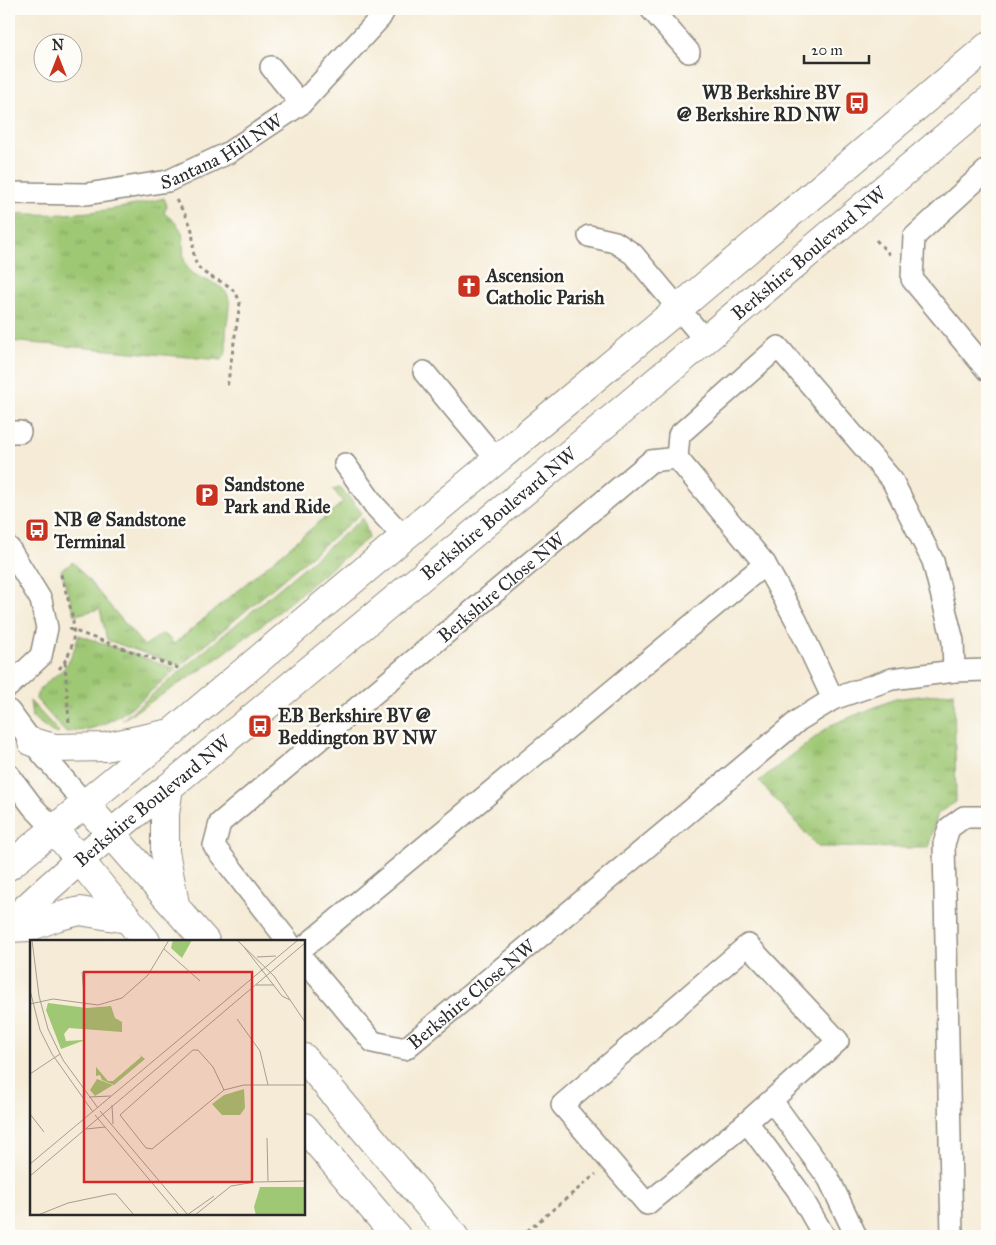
<svg xmlns="http://www.w3.org/2000/svg" width="996" height="1245" font-family="'IM FELL Great Primer',serif">
<style>
.grass{fill:url(#grass-tufts);stroke:#657a50}
.lines{fill:none;stroke-linecap:round;stroke-linejoin:round}
.minor-casing{stroke:#908b80;stroke-width:24}
.major-casing{stroke:#908b80;stroke-width:30}
.path{stroke:#908b80;stroke-width:3;stroke-dasharray:4 4;stroke-linecap:butt}
.minor{stroke:#fff;stroke-width:21}
.major{stroke:#fff;stroke-width:28}
.labels{text-anchor:middle;stroke-width:5;stroke-linejoin:round;paint-order:stroke}
.poi-label{font-size:19px;font-weight:bold;fill:#2b2b2b;stroke:#fdfcf7;text-anchor:start}
.street-label{font-size:19px;fill:#2b2b2b;stroke:#fdfcf7}
.inset-road{fill:none;stroke:#a49e92;stroke-width:1}
.view{fill:#d62828;fill-opacity:0.15;stroke:#d62828;stroke-width:2.5}
.inset-edge{fill:none;stroke:#2b2b2b;stroke-width:2.5}
</style>
<defs>
<pattern id="grass-tufts" width="24" height="20" patternUnits="userSpaceOnUse" patternTransform="scale(1.25)"><rect width="24" height="20" fill="#9fc874"/><path d="M3 7l-1-3M5 7V3M7 7l1-3M15 17l-1-3M17 17v-4M19 17l1-3" fill="none" stroke="#82a35f"/></pattern>
</defs>
<rect width="100%" height="100%" fill="#fdfcf7"/>
<filter id="ink" filterUnits="userSpaceOnUse"><feTurbulence type="fractalNoise" baseFrequency=".02" numOctaves="2"/><feDisplacementMap in="SourceGraphic" scale="10" xChannelSelector="R" yChannelSelector="G"/><feConvolveMatrix kernelMatrix="1 2 1 2 8 2 1 2 1" color-interpolation-filters="sRGB"/></filter>
<filter id="wash" filterUnits="userSpaceOnUse"><feTurbulence type="fractalNoise" baseFrequency=".0096" numOctaves="4" result="noise"/><feDisplacementMap in="SourceGraphic" scale="20" xChannelSelector="R" yChannelSelector="G"/><feGaussianBlur stdDeviation="1.12" result="paint"/><feColorMatrix in="noise" values="0 0 0 0 0 0 0 0 0 0 0 0 0 0 0 0 0 1.4 0 .05"/><feComposite in="paint" operator="in"/></filter>
<g filter="url(#wash)">
<rect width="100%" height="100%" fill="#f5ebd6"/>
<path class="grass" d="M164,198L167,206L164,213C171,219 179,224 182,233C185,245 181,256 187,267C196,282 227,281 229,300C230,310 226,324 226,335C225,344 229,354 221,360L9,341V213C62,217 113,212 164,198Z
M339,487L342,489L362,513L180,666L107,640L100,609L75,615L61,570L73,562L144,646L162,634L168,637L174,644L343,502L333,489Z
M363,518L369,537L257,629L204,668L122,720Z
M79,635L176,669C142,698 113,732 65,732L36,699C37,684 59,677 67,664C73,656 75,645 79,635Z
M954,692L956,802L938,813L928,848L818,847L759,781L831,725L895,699Z
M30,701L59,732L58,734L52,732L32,717Z"/>
</g>
<g filter="url(#ink)">
<g class="lines">
<g class="minor-casing">
<g id="minor">
<path d="M651,9L689,52"/>
<path d="M271,67L301,104"/>
<path d="M987,170L914,237L912,279L987,370"/>
<path id="s1" d="M9,193L87,194L168,181L228,153L301,104L380,18L385,9"/>
<path d="M589,236L615,242L633,254L705,340"/>
<path d="M424,372L497,460"/>
<path d="M9,432H20"/>
<path d="M677,458L679,435L778,347L892,480L933,561L953,641L954,671"/>
<path d="M345,464L375,506L404,537"/>
<path d="M9,548L41,600L47,628L41,656L9,686"/>
<path d="M9,711L32,742L85,804"/>
<path d="M9,775L33,807L54,829"/>
<path id="s2" d="M288,941L214,846L220,823L651,461L677,458L765,564L796,620L833,699"/>
<path d="M748,945L838,1041L747,1122L647,1204L562,1105Z"/>
<path d="M304,947L765,564"/>
<path id="s3" d="M304,960L373,1042L405,1049L799,720L833,699L892,679L954,671L987,670"/>
<path d="M772,1101L829,1179L856,1236"/>
<path d="M747,1122L797,1189L824,1236"/>
<path d="M952,1236L944,844L949,828L964,817H987"/>
</g>
</g>
<g class="major-casing">
<g id="major">
<path d="M32,742L55,748L105,747L166,734"/>
<path d="M169,787L165,814V852L175,904"/>
<path d="M85,804L205,941"/>
<path d="M54,829L146,941"/>
<path d="M9,866L170,734L404,537L679,308L987,47"/>
<path id="s4" d="M9,924C60,876 113,830 169,787L621,411L987,102"/>
<path d="M9,928L29,927L56,917L80,911L127,919"/>
<path d="M304,1058L454,1236"/>
<path d="M304,1127L396,1236"/>
</g>
</g>
<path class="path" d="M176,200C181,208 188,218 191,227C195,239 191,255 197,265C209,283 233,278 240,303L227,388
M876,240L891,256
M69,629L181,669
M65,662L69,723
M59,669C86,637 69,607 60,571
M521,1236L596,1174"/>
<use href="#minor" class="minor"/>
<use href="#major" class="major"/>
</g>
</g>
<defs>
<g id="bus-square" transform="scale(1.25)"><rect x="-9" y="-9" width="18" height="18" rx="4" fill="#c8321e" stroke="#fdfcf7"/><path d="M-5-6H5V4H4V6H2V4H-2V6H-4V4H-5ZM-3.5-4V0h7V-4ZM-3.5 1.2v1.5H-2V1.2ZM2 1.2v1.5H3.5V1.2Z" fill="#fff"/></g>
<g id="church-square" transform="scale(1.25)"><rect x="-9" y="-9" width="18" height="18" rx="4" fill="#c8321e" stroke="#fdfcf7"/><path d="M-1.2-6h2.4v3.5h3.3v2.4h-3.3V6h-2.4V-.1h-3.3v-2.4h3.3Z" fill="#fff"/></g>
<g id="parking-square" transform="scale(1.25)"><rect x="-9" y="-9" width="18" height="18" rx="4" fill="#c8321e" stroke="#fdfcf7"/><path d="M-3.5-5.5H1a3.5 3.5 0 0 1 0 7H-1V5.5H-3.5ZM-1-3.4V-.6H.8a1.4 1.4 0 0 0 0-2.8Z" fill="#fff"/></g>
</defs>
<g fill-rule="evenodd">
<use href="#bus-square" x="857" y="103"/>
<use href="#church-square" x="469" y="286"/>
<use href="#parking-square" x="207" y="495"/>
<use href="#bus-square" x="37" y="530"/>
<use href="#bus-square" x="260" y="726"/>
</g>
<g class="labels">
<g class="poi-label">
<text x="840" y="99" text-anchor="end">WB Berkshire BV<tspan x="840" dy="22">@ Berkshire RD NW</tspan></text>
<text x="486" y="282">Ascension<tspan x="486" dy="22">Catholic Parish</tspan></text>
<text x="224" y="491">Sandstone<tspan x="224" dy="22">Park and Ride</tspan></text>
<text x="54" y="526">NB @ Sandstone<tspan x="54" dy="22">Terminal</tspan></text>
<text x="278" y="722">EB Berkshire BV @<tspan x="278" dy="22">Beddington BV NW</tspan></text>
</g>
<g class="street-label">
<text dy="7" stroke="none"><textPath href="#s1" startOffset="221">Santana Hill NW</textPath></text>
<text dy="7" stroke="none"><textPath href="#s4" startOffset="1044">Berkshire Boulevard NW</textPath></text>
<text dy="7" stroke="none"><textPath href="#s4" startOffset="639">Berkshire Boulevard NW</textPath></text>
<text dy="7" stroke="none"><textPath href="#s2" startOffset="511">Berkshire Close NW</textPath></text>
<text dy="7" stroke="none"><textPath href="#s4" startOffset="189">Berkshire Boulevard NW</textPath></text>
<text dy="7" stroke="none"><textPath href="#s3" startOffset="226">Berkshire Close NW</textPath></text>
</g>
</g>
<g transform="translate(30 940)">
<rect width="275" height="275" fill="#f5ebd6"/>
<path d="M143,0H162L152,18L141,8ZM18,63L57,68L81,66L85,78L92,82V92L39,88L34,94L36,101L53,100V97L55,100L31,109L16,70ZM110,115L115,119L84,145L72,140L70,135L66,136V127L78,141H83L111,117ZM67,139L83,145L65,156L60,150ZM214,149L215,168L210,175H192L182,164L194,155ZM230,247H275V275H226L224,267Z" fill="#9fc874"/>
<path d="M230,253L270,254V275H231Z" fill="#9fc874"/>
<path class="inset-road" d="M2,0L9,56L18,89L33,120L68,168M207,0L244,36L275,82M214,7L252,56L260,60M134,9L170,41M227,17L246,16M52,32L55,65M226,45H244M0,50L10,90L22,114L63,172M0,64L23,59L68,65L92,58L118,35L139,0M207,79L230,111L238,145M0,134L30,114M194,150L183,127L168,110H163L90,175L116,208L122,209L194,150L214,145H275M59,157L81,156M82,165L83,184M70,171L158,275M0,174L14,192M65,175L149,275M56,189L75,187M237,198L238,241M0,224L268,0M0,236L275,3M8,275L38,263L81,254H86L104,275M157,275L184,256M165,275L201,246L225,242L275,241"/>
<path class="view" d="M54,32H222V242H54Z"/>
<rect width="275" height="275" class="inset-edge"/>
</g>
<rect width="996" height="1245" fill="none" stroke="#fdfcf7" stroke-width="30"/>
<g transform="translate(58 58)"><circle r="24" fill="#fdfcf7" stroke="#a9a8a5"/>
<path d="M0-4L9 19L0 12L-9 19Z" fill="#c8321e"/>
<text y="-8" font-size="14" font-weight="bold" text-anchor="middle" fill="#2b2b2b">N</text>
</g>
<path d="M804 55v8h65v-8" fill="none" stroke="#2b2b2b" stroke-width="2.5"/>
<text x="811" y="55" font-size="15" fill="#2b2b2b" stroke="#fdfcf7" stroke-width="4" paint-order="stroke">20 m</text>
</svg>
